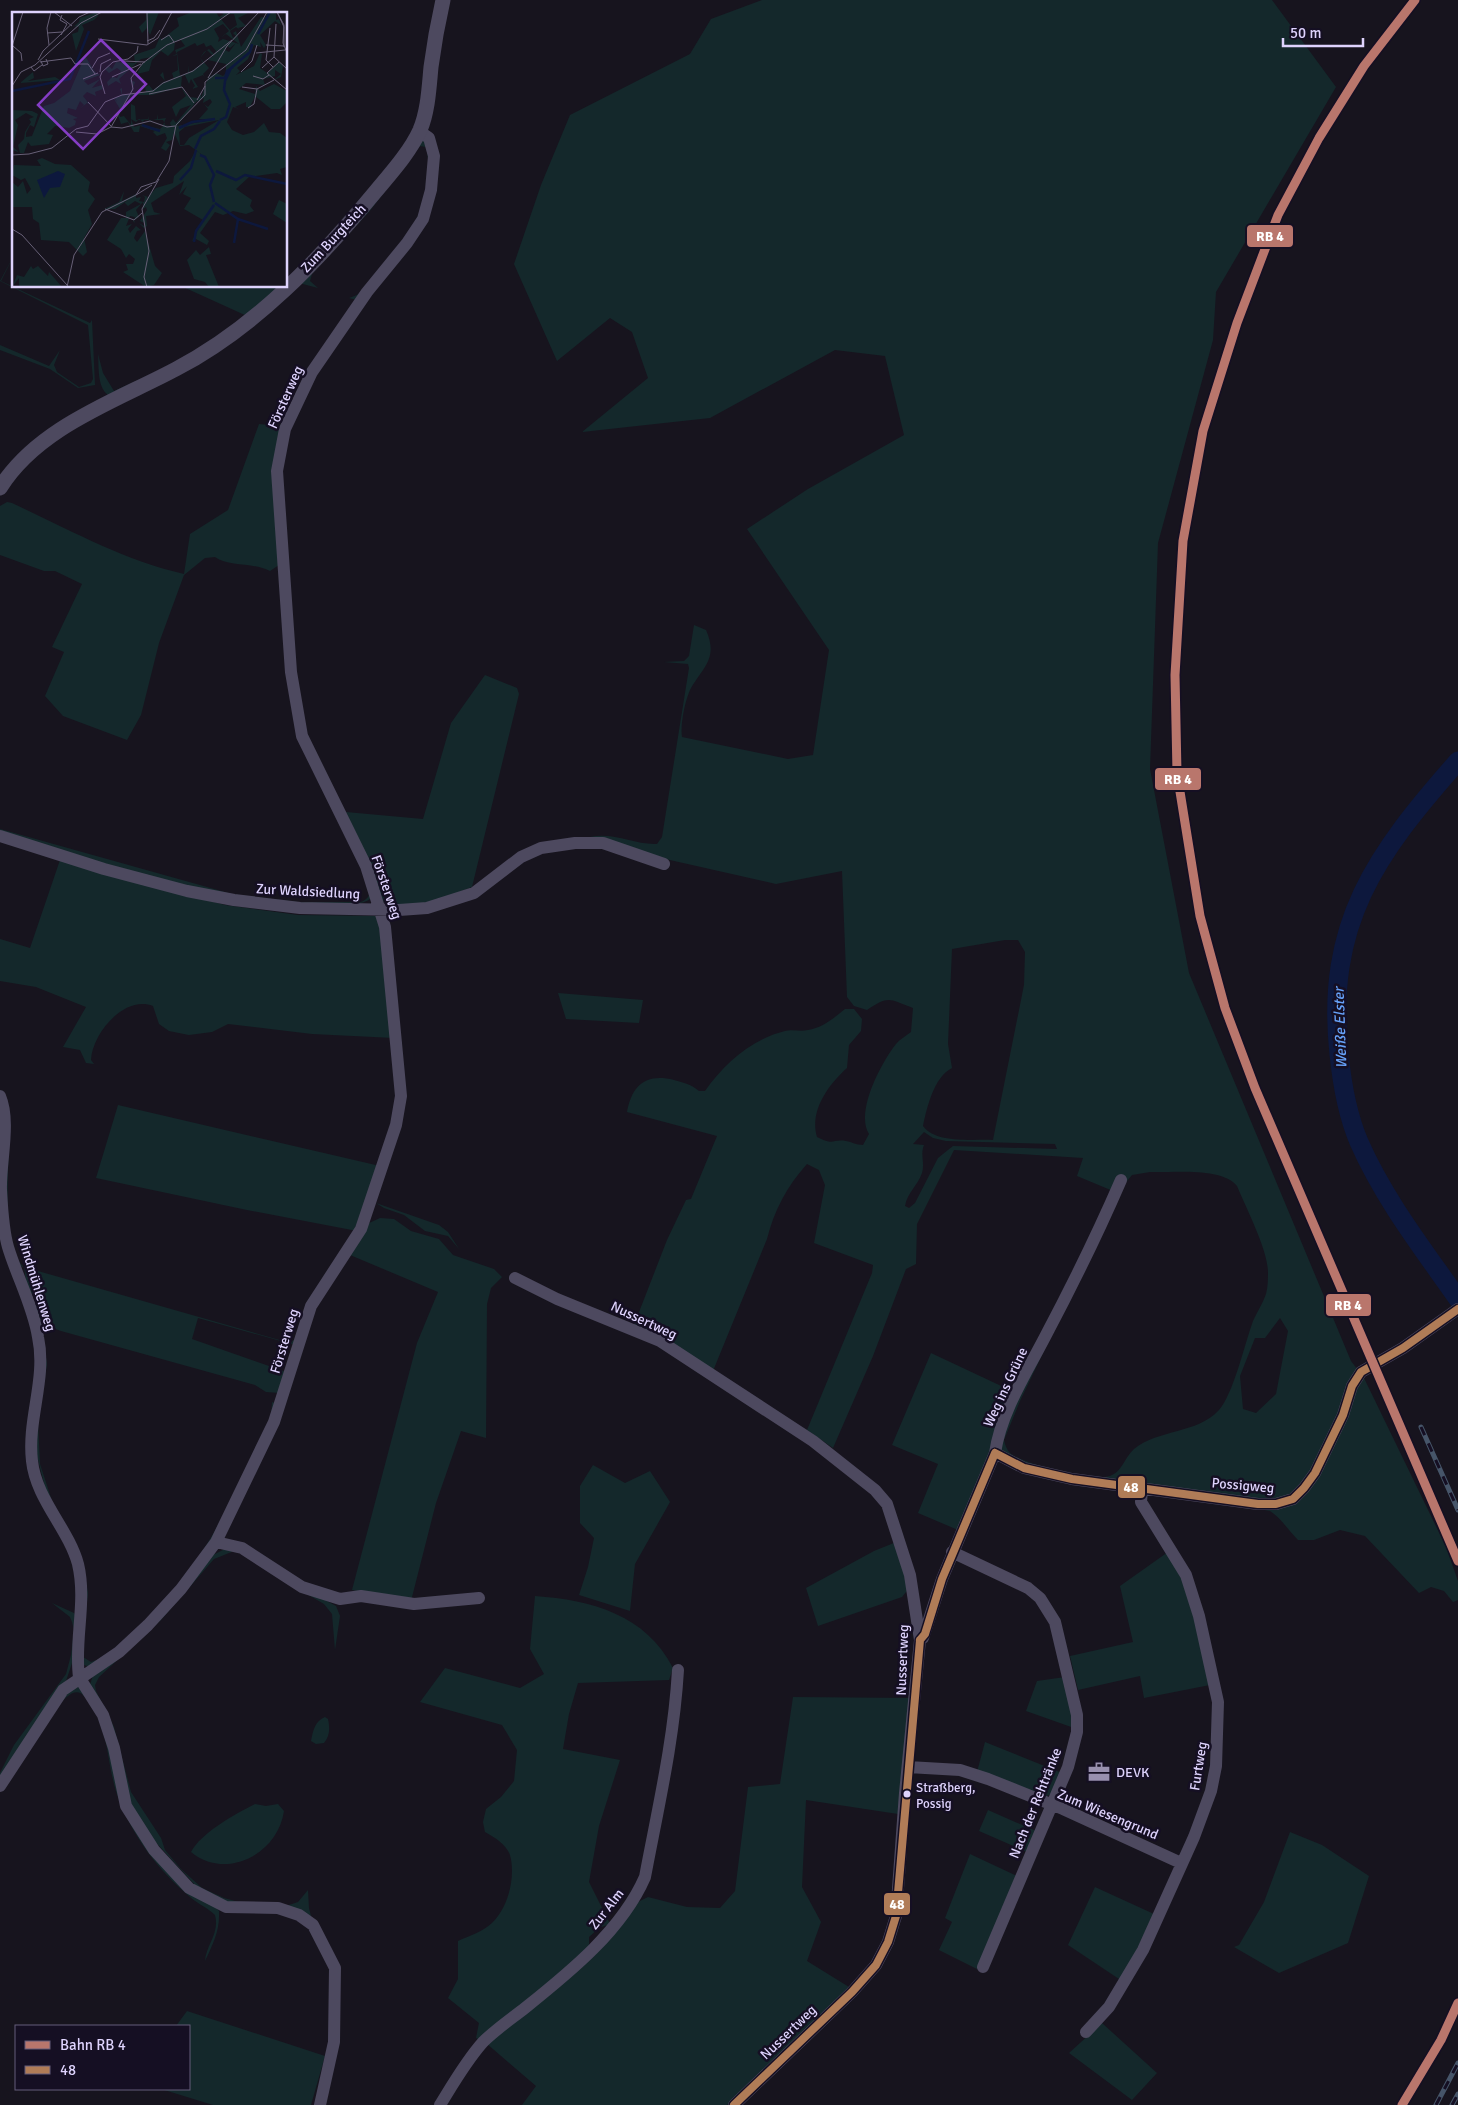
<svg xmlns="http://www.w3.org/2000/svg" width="1458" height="2105" font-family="Signika,sans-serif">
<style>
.green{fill:#14282b;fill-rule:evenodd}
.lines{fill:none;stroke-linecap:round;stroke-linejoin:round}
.river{stroke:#0d183d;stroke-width:19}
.minor{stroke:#4d495f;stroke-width:12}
.tertiary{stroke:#4d495f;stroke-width:15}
.rail-casing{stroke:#465569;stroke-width:5}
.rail{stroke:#150f23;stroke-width:3;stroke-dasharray:9;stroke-linecap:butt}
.bus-1-casing{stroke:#150f23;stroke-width:11}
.bus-1{stroke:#b07c57;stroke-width:8}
.rail-1-casing{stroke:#150f23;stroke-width:12}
.rail-1{stroke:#b9766c;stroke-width:9}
.bus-dot{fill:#ded3fd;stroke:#150f23;stroke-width:2}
.labels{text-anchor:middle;stroke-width:5;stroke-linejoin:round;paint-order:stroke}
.bus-label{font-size:13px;fill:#ded3fd;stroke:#150f23;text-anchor:start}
.street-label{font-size:14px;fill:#ded3fd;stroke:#150f23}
.poi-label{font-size:14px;fill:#ded3fd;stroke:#150f23;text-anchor:start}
.water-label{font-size:15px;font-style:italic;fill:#66a1f9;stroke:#150f23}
.inset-river{fill:none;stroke:#0d183d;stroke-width:2.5}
.inset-road{fill:none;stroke:#676077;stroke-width:1}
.view{fill:#853dc5;fill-opacity:0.15;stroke:#853dc5;stroke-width:2.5}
.inset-edge{fill:none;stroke:#ded3fd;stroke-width:2.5}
.line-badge{stroke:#150f23;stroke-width:2}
.badge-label{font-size:14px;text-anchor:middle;font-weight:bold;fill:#fff}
</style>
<rect width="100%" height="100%" fill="#17141e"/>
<path class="green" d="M762,0H1272L1336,87L1216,292L1213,340L1158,543L1150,769L1189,973L1351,1361L1364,1378L1446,1547L1458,1581V1600L1453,1602L1444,1591L1431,1587L1419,1593L1365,1536L1340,1530L1314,1540H1298C1288,1530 1281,1518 1270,1511L1040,1470L1001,1451V1436L1113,1191L1077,1176L1083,1158L954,1150L917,1224L916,1264L906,1269L873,1356L833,1448L807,1430L872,1273L873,1265L814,1243L825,1185L819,1170L807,1164C787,1186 774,1211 767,1239L713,1371L634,1325L667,1240L686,1200L691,1199L717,1136L627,1112C632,1085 646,1073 674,1080C684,1083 691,1084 699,1091H705C724,1064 752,1039 785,1031C792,1029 801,1032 808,1030C822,1028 834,1018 845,1009H854L862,1019L861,1031L849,1045L847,1068C829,1084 809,1111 817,1137C835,1146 831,1139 846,1141C852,1142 856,1145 863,1145L869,1134C855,1112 881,1063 896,1044C900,1039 906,1036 911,1032L913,1008C889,999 889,995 867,1010L854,1006L847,997L842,871L776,884L661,858L590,837C614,832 634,845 657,844L662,837L689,668L688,664L664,662L684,661L689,656L694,625L706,630C719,659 702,668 690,690C685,701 680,725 682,737L788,759L813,755L829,650L747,529L808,489L904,435L885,356L835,350L710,418L582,432L648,378L632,332L610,318L557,361L514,264L541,185L570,115L690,54L711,19ZM1005,940H1018L1025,952L1024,985L993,1140C973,1139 936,1144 923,1126C927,1107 934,1077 952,1068L948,1044L952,949ZM924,1132L933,1138L946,1141L1055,1144L1057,1149L953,1146L938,1158L915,1203L909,1208L905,1206C907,1193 918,1185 922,1173C925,1162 920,1155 924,1145L913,1144ZM1150,1172C1173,1173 1222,1167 1237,1186C1246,1208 1267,1248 1268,1271C1268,1279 1268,1286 1266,1294C1263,1303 1257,1312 1253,1321C1245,1343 1233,1395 1219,1410C1197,1434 1159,1429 1134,1449C1123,1459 1122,1475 1105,1477C1088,1479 1024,1465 1010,1453C1007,1450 1005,1445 1004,1440L1020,1401L1123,1186L1132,1175ZM1280,1318L1288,1331L1276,1394L1256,1413L1243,1409L1240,1376L1255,1338H1265Z
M421,141H425C437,162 431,197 421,218C411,242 389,261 373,281C344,318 317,358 297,399C292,408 286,417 283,427C269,468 278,516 281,559L279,565L270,571C253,562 229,567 215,557L205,558L184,575L159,643L141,715L127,740L63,716L45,696L64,652L52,647L82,584L55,571H44L0,555V506L7,502L12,503C68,529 123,560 184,574L190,534L228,510L259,424L280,426L310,370L357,300L349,298C365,294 372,279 382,267C413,229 437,199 426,147L420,146L369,212L312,274L310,281L318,288L299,283L375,200Z
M14,255L1,281L90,323L92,320L95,385L78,388L50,369L0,350V345L49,366L60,350L54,365L57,372L79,387L91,383L93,379L88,325L0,281Z
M181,286H281L247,316Z
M98,354L103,373L114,391L142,378L108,395C97,387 99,367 98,354Z
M485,675L517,688L519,694L472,887L428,904L387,905L382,900L346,812L423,819L451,723Z
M0,829L232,894L298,902H361C374,896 367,891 369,882L372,897C363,907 346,903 333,903C218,906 108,865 0,833Z
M60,860L225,905L298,915L377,916L384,942L394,1038L312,1034L228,1024L212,1032L189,1035L169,1031L159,1024L153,1006C124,995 92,1034 91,1060L94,1064L86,1063L80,1050L63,1047L86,1007L36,987L0,981V939L30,948Z
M558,993L643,1000L639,1023L566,1019Z
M118,1105L380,1166L357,1231L247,1210L96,1178Z
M9,1140C9,1168 1,1249 24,1267L290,1343L295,1339L308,1307L333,1266L334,1265L309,1308L295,1345L198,1318L192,1339L286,1372L280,1393L266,1392L255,1385L61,1331L47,1326L42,1331L47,1364L38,1422L40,1464L53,1504L78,1548L84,1570L88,1593L82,1647L83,1657L91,1662C131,1652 192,1570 213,1534C225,1513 235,1491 246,1469C256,1449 272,1426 272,1402L278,1404C271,1429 257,1453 245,1477C236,1496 227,1517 216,1535C186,1586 142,1638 90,1667L81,1664L80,1657L86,1601L84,1582L79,1558L47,1495L36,1452L35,1433L44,1366L43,1350L34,1315L36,1303L34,1296L27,1288L24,1267L17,1265L14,1259C5,1222 0,1178 9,1140Z
M376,1203L439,1225L448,1232L459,1249L448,1236L425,1231L404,1215L384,1208Z
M380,1218L394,1219L411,1231L439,1239L453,1255L494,1269L502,1277L491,1288L487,1304L486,1438L461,1431L436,1503L411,1601L352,1590L417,1343L438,1292L350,1255L367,1224Z
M931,1353L1014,1392L958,1530L918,1513L938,1464L892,1445Z
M593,1465L625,1483L650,1471L670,1502L635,1564L630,1611L579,1595L588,1567L594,1538L580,1523V1486Z
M894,1543L910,1587L902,1597L818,1626L806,1588L874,1551Z
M227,1548L256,1558L292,1582L336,1606L340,1616L335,1650L332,1614L324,1604L288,1583L254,1558L234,1551L214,1559L161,1620L99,1677L95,1685L96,1691L114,1727L131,1792L161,1838L165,1850L181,1869L202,1888L224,1898L246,1904L286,1906L298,1902L308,1890L309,1908L312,1920C288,1897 247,1912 217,1900C180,1885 141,1838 128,1800C121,1779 121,1757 114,1737C107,1719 98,1702 90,1685L93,1675L120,1656L146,1633L211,1556Z
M1168,1552L1186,1581L1210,1685L1144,1698L1140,1676L1078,1690L1070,1656L1133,1642L1120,1586Z
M535,1596C592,1600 646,1615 673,1668L669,1680L578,1683L569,1714L563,1749L620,1760L599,1826L589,1882L610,1924L599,1928L589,1937V1946L638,1902L648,1897L687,1907L720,1908L735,1891L748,1787L780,1784L793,1697L911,1698L898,1814L806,1800L802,1887L821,1922L807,1961L849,1987L727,2105H522L536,2086L486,2043L476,2038L479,2023L448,1998L458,1979V1941C469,1936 484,1931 492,1923C508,1908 516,1877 510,1855C506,1844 494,1837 485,1832L483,1822L486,1809L501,1797L514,1781L517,1750L502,1725L420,1702L445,1668L520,1688L544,1674L530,1649Z
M52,1603L74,1613L76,1616L72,1663L66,1681L27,1734L0,1778V1773L14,1745L66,1674L71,1655L74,1630L72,1622L70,1617Z
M1065,1677L1074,1728L1026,1711L1037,1681Z
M78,1687L83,1689L103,1724L125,1809L219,1911C220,1931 213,1944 205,1961C206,1945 220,1933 215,1915C208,1908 198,1904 190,1897C158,1870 133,1837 118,1797C106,1765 110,1724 85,1697C76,1685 65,1698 58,1706L0,1794L68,1690Z
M325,1717L328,1719C330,1728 330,1736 324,1743L316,1744L311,1741C313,1730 315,1721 325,1717Z
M985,1742L1062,1773L1052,1794L1044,1797L977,1772Z
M255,1804L266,1806L278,1804L284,1811C278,1854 226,1881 191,1852C201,1833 235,1814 255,1804Z
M988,1810L1036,1831L1027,1852L979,1831Z
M1290,1832L1322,1845L1369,1876L1348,1943L1279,1973L1234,1947L1239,1945L1264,1902Z
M970,1854L1017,1876L977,1969L939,1950L952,1922L945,1918Z
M1095,1887L1154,1914L1122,1981L1068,1945Z
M187,2011L325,2056L311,2105H213L161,2089H189V2026H176Z
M1102,2023L1157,2073L1132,2100L1069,2053Z"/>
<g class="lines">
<path class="river" d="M1458,761C1376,854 1325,923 1339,1054C1342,1084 1347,1114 1359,1142C1384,1199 1423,1249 1458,1299"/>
<path class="minor" d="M0,836L104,869L187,891L234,900L300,908L399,910L427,908L474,893L521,857L541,848L575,843H603L664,864
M0,1096C11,1122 0,1162 1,1190C2,1208 3,1230 8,1247C17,1277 33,1306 38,1337C47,1379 27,1419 32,1461C36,1499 68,1528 78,1564C87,1602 74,1640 79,1677
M515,1278L557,1299L660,1341L813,1441L875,1490L887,1504L910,1575L920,1640L905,1793L896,1916L888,1942L876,1965L852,1992L734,2105
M995,1453L1024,1468L1072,1479L1258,1504H1276L1293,1499L1304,1488L1315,1473L1343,1415L1352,1386L1361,1372L1403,1348L1458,1309
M216,1542L242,1548L302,1587L340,1599L361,1596L414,1604L479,1598
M952,1552L1028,1588L1040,1598L1055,1622L1077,1715V1732L1068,1767L983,1967
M923,1638L942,1579L995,1453C1001,1412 1027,1372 1046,1335C1073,1284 1098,1233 1121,1180
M79,1677L103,1715L114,1748L126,1806L154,1850L189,1888L226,1907L278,1908L299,1915L313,1925L335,1968L334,2042L320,2105
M908,1767L960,1770L988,1779L1063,1809L1181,1863
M0,1786L63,1690L119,1652L148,1625L181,1589L216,1542L274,1422L311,1306L361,1229L396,1125L401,1096L385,927L366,866L302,736L291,672L277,471L285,429L312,372L367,292L407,243L423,219L431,190L434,156L429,138L419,131
M1086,2032L1109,2007L1143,1950L1194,1837L1211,1791L1216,1766L1218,1702L1199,1616L1186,1575L1141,1502L1142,1489
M440,2105C453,2084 466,2061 483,2042C495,2030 511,2019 525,2008C570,1972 622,1930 645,1877C658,1808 674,1740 678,1670"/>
<path class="tertiary" d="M0,488C38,427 116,401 176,369C256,327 319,260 376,191C391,173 410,152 420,130C428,111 429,88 431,67C434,44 438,22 443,0"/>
<g class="rail-casing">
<path id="rail" d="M1421,1427L1458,1510
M1436,2105L1458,2063
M1452,2105L1458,2094"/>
</g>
<use href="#rail" class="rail"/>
<g class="bus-1-casing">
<path id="bus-1" d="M995,1453L1024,1468L1072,1479L1258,1504H1276L1293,1499L1304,1488L1315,1473L1343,1415L1352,1386L1361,1372L1403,1348L1458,1309
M920,1640L925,1634L942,1579L995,1453
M734,2105L852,1992L876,1965L888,1942L896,1916L920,1640"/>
</g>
<use href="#bus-1" class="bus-1"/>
<g class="rail-1-casing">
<path id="rail-1" d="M1415,0L1364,66L1319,138L1278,215L1237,323L1203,431L1183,541L1175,675L1177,773L1200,916L1225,1008L1255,1088L1458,1561
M1402,2105L1441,2040L1458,2003"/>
</g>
<use href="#rail-1" class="rail-1"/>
</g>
<defs>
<g id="office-bare" transform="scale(1.725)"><path d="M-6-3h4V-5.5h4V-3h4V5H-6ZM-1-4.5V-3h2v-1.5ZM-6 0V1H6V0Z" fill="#9890af" stroke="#150f23" stroke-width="2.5" paint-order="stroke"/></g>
</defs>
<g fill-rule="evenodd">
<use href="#office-bare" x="1099" y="1772"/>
</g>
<circle class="bus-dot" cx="907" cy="1794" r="4.5"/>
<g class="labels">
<g class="bus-label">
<text x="916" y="1792">Straßberg,<tspan x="916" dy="16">Possig</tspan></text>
</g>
<g class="street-label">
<text transform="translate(333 238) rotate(-47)" y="5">Zum Burgteich</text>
<text transform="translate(285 397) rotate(-66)" y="5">Försterweg</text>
<text transform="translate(387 887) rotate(71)" y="5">Försterweg</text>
<text transform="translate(308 891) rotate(3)" y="5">Zur Waldsiedlung</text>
<text transform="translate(37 1283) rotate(73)" y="5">Windmühlenweg</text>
<text transform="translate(644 1320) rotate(25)" y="5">Nussertweg</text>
<text transform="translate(284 1341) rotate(-73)" y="5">Försterweg</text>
<text transform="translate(1005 1387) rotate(-65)" y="5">Weg ins Grüne</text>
<text transform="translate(1243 1485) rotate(5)" y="5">Possigweg</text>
<text transform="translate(902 1660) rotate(-88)" y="5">Nussertweg</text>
<text transform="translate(1198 1766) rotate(-81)" y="5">Furtweg</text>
<text transform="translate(1035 1803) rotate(-68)" y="5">Nach der Rehtränke</text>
<text transform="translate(1108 1814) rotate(23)" y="5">Zum Wiesengrund</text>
<text transform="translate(606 1909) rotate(-52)" y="5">Zur Alm</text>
<text transform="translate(788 2032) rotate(-44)" y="5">Nussertweg</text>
</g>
<g class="poi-label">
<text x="1116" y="1777">DEVK</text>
</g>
<g class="water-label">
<text transform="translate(1340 1028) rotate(-92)" y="5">Weiße Elster</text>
</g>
</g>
<g transform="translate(12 12)">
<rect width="275" height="275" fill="#17141e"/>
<path d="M85,0L86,4L82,8L70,13L72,17L64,39L60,22L66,20L67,15L62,14L38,35L67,10L68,6ZM131,0H147L138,23L135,16L130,21L127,15L134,8V1ZM180,0H204L207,5L212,2L207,0H238L226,6L234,14L226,16L229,19L224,15L218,19L221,26L224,24L221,21L224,19L229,35L249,5L253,6L256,0H260L264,2V8L267,7L269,13L263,9L248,23L254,33L252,36L248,30L249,35L242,33L236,47L225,56L228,59L224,63L242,54L248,41L250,42L248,56L255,61L267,50L271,54L269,65L262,68L269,62L263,58V64L251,67L253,73L234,71L227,77L243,82L244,74L248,79L262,72L275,79V90L268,97H259L243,84L238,95H234V90L223,95L227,97L221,95L215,110L220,118L231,123L242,120L252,111L257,120L268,121L275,126V155L268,157L270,163L265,161L237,165L224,177L240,188L238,194L242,199L234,202L221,199L211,203L203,200L188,221L197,229L195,233L184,227L180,229L191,208L172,197L179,186L171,182L175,174L167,183L172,169L139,191L142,200L149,202L134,204L135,214L132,216L127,211L132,214L133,211L128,209L135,198L134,195L131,197V190L124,198L127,205L122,208L123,211L121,209L123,205L118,204L114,214L120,212L116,217L118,221L124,214L129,218L125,219L122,226L125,230L133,219L143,254L150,261L142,273L134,275L111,260L116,258L114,252H121L123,247L117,242L114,246L109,237L95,228L109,206H114V200L129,192L123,189L116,194L112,190L116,188L103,197H92L107,190L112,179L110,189L124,182V186L129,185L127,189L132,190L133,185L130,183L136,185L144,176L161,171L162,164L178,149L184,138L189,142L177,133L168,134L162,120L160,128L154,130L158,133L154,139L149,136L155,126L153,121L145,124L141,120L143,119L128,114L127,120H122L116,110L109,112L105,101L108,97L102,87L98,88L102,86L105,90L103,86L110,83L108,77L110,76V82H118L121,73L118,69V68L123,70L119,82L134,80L133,75L137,73L141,78L153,69L148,63L151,60L153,70L162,67L160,61L166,58L165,43L160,44L165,42L163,38L173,34L168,27L163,30L162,38L156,44L149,39L140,48L137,59L125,62L130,52L140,45L129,47L107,67L109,72L104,69L96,74L95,70L100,65L105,66L109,59L105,56L97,61L93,57L97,54L100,57L104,50L123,51L122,43L143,36L148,25L149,28L167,14L165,6ZM218,2H222L225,13L218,18L208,6ZM211,12L217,19L208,26L214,22L227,32L224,31L217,40L213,38L215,34L218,36L224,31L211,27L206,30L207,26L202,17ZM183,31L185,34L192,31L194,35L199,33L204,39L202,42L197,37L192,40L188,46L191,51L177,61L176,53V61L168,64L165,40ZM195,38L201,44L196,48L214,52V61L211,64L204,61L196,66L189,86V81L186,86L177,85L169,75L170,64L173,63L177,72L179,67L183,74L180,77L186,75L181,67L191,63L193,65L191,62L197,56L188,46ZM169,75L174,84L160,95L164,105L168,97L179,93L164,111L161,107L158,111L159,114L151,113L154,106L146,107L145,102V107L137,109L136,104V107L124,108L123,94L119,92V113L112,104L108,105L106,101L119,83H140ZM192,86L191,91L198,87L200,90L196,95L192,92L196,97L187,107L200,108L165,114L184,90ZM119,107L124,110L127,107L131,110L132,108H151L153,112L148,117L130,113L122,115ZM207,108L177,126L172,133H168L167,120L173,115ZM73,44L83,60L88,63L72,69L76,73L88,67L80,76L90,73L91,77L83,80L84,84L75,80L71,84L78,93L75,91L68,97L72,93L68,89L64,98L56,96L55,101L66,106L61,107L64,109L63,113L57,116L43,114L35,122L41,123L37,132L19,134L16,130L12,141H8L6,133L12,127L13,120L19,110L17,107L22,105L14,101L3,108L6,113L1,135L7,140L0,138V98L20,99L26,102L22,115L18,113L14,121V125L20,124L32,94L42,91L58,79ZM21,60L22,66L16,69L43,65L48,68L8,71ZM30,146L43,152L59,153L78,170L76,179L83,187L76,198L80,212L72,226L75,240L71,244L57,230L29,228L27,211L21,207L20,195H0V170L6,175L11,169L15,182L19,177L13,166L9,168L0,163L2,153L29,154L25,148ZM267,188L275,192V211L261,202ZM197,235L199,242L194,243L207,275H197L193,270L182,267L175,248L184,238L188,243ZM19,254L21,257L26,254L36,264L37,260L50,275H7V266L0,275L5,263L12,265Z" fill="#14282b" fill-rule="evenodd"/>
<path d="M46,159L53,162L48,175L38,176L32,186L25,168Z" fill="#0d183d"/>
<path class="inset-river" d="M246,22L258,0M203,66H213L215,59L221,55M0,79L58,67L77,19M208,108L214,105L218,92L212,78L213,69L219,56L238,40L240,32M130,113L148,119M167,116L180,110L203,107M183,137L189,124L202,117L208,109M188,143L193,145L202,163L198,173L202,190M204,159L224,168L233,163L275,172M168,168L179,156L184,138M203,191L226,207L256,217M182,230L184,219L202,193M222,231L226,207"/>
<path class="inset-road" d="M42,0L60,14M135,0L136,32M265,0L272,13L271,31L275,41M265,0L272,15V35M264,12L262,45L275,57M258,16L254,48L261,55M35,21L50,20M49,23L55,12L48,8L50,3M86,27L135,33L146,26L160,0M149,28L157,23L162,30M135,29L142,26L148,18M37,33L35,16L39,0M254,33L272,34M0,34L11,0M1,34L9,41L10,49M244,41L273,38M26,48L31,39L67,5L78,0M29,49L31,54L36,52L34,47M112,49L133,50M28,50L59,46L63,52H76L83,62M267,50L255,61L275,78M19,55L22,59L30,53M80,56L86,46L98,41M250,56L262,45M88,60L89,52L99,47M229,60L240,49L245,33M241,64L251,67L257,63M100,65L129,52M196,66L215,34L247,0M71,67L86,61M0,74L9,60L23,53L69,11L90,0M230,75L245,77L262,68M93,82L88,65L90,60L101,50L116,47L125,40L126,34M137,82L170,75L182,91M185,88L193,74M76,90L99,114M236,96L242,92L245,77M99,115L121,77L119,66L131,51L155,33L195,17L219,0M64,120L85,122L99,115L110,116L138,109L155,115L163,114M0,143L17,142L40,136L64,117L76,114L93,90L110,83L141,79L151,71L181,59L220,28M124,183L140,173M93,197L122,208L130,201M0,217L10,223L55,273M55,275L62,243L90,200L124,183L129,175L144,170L157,149L164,113L193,83V70L234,38L255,0M135,275L132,265L137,239L130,197L147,167"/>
<path class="view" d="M89,28L134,72L71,137L26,93Z"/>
<rect width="275" height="275" class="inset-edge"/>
</g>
<g class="line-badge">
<rect x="1246" y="224" width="48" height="24" rx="5" fill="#b9766c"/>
<rect x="1154" y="767" width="48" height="24" rx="5" fill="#b9766c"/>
<rect x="1325" y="1293" width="47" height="24" rx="5" fill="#b9766c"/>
<rect x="1117" y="1475" width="29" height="24" rx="5" fill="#b07c57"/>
<rect x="883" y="1892" width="28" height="24" rx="5" fill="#b07c57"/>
</g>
<g class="badge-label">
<text x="1270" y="241">RB 4</text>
<text x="1178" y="784">RB 4</text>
<text x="1348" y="1310">RB 4</text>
<text x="1131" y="1492">48</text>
<text x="897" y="1909">48</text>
</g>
<rect x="15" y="2025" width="175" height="65" fill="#150f23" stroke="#655d7a"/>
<rect x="25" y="2041" width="25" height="8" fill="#b9766c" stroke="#655d7a"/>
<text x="60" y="2050" font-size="15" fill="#ded3fd">Bahn RB 4</text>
<rect x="25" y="2066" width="25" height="8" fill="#b07c57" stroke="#655d7a"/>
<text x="60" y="2075" font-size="15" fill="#ded3fd">48</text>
<path d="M1283 38v8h80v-8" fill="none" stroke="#ded3fd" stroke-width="2.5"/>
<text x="1290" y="38" font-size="15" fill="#ded3fd" stroke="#150f23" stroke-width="4" paint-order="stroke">50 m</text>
</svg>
